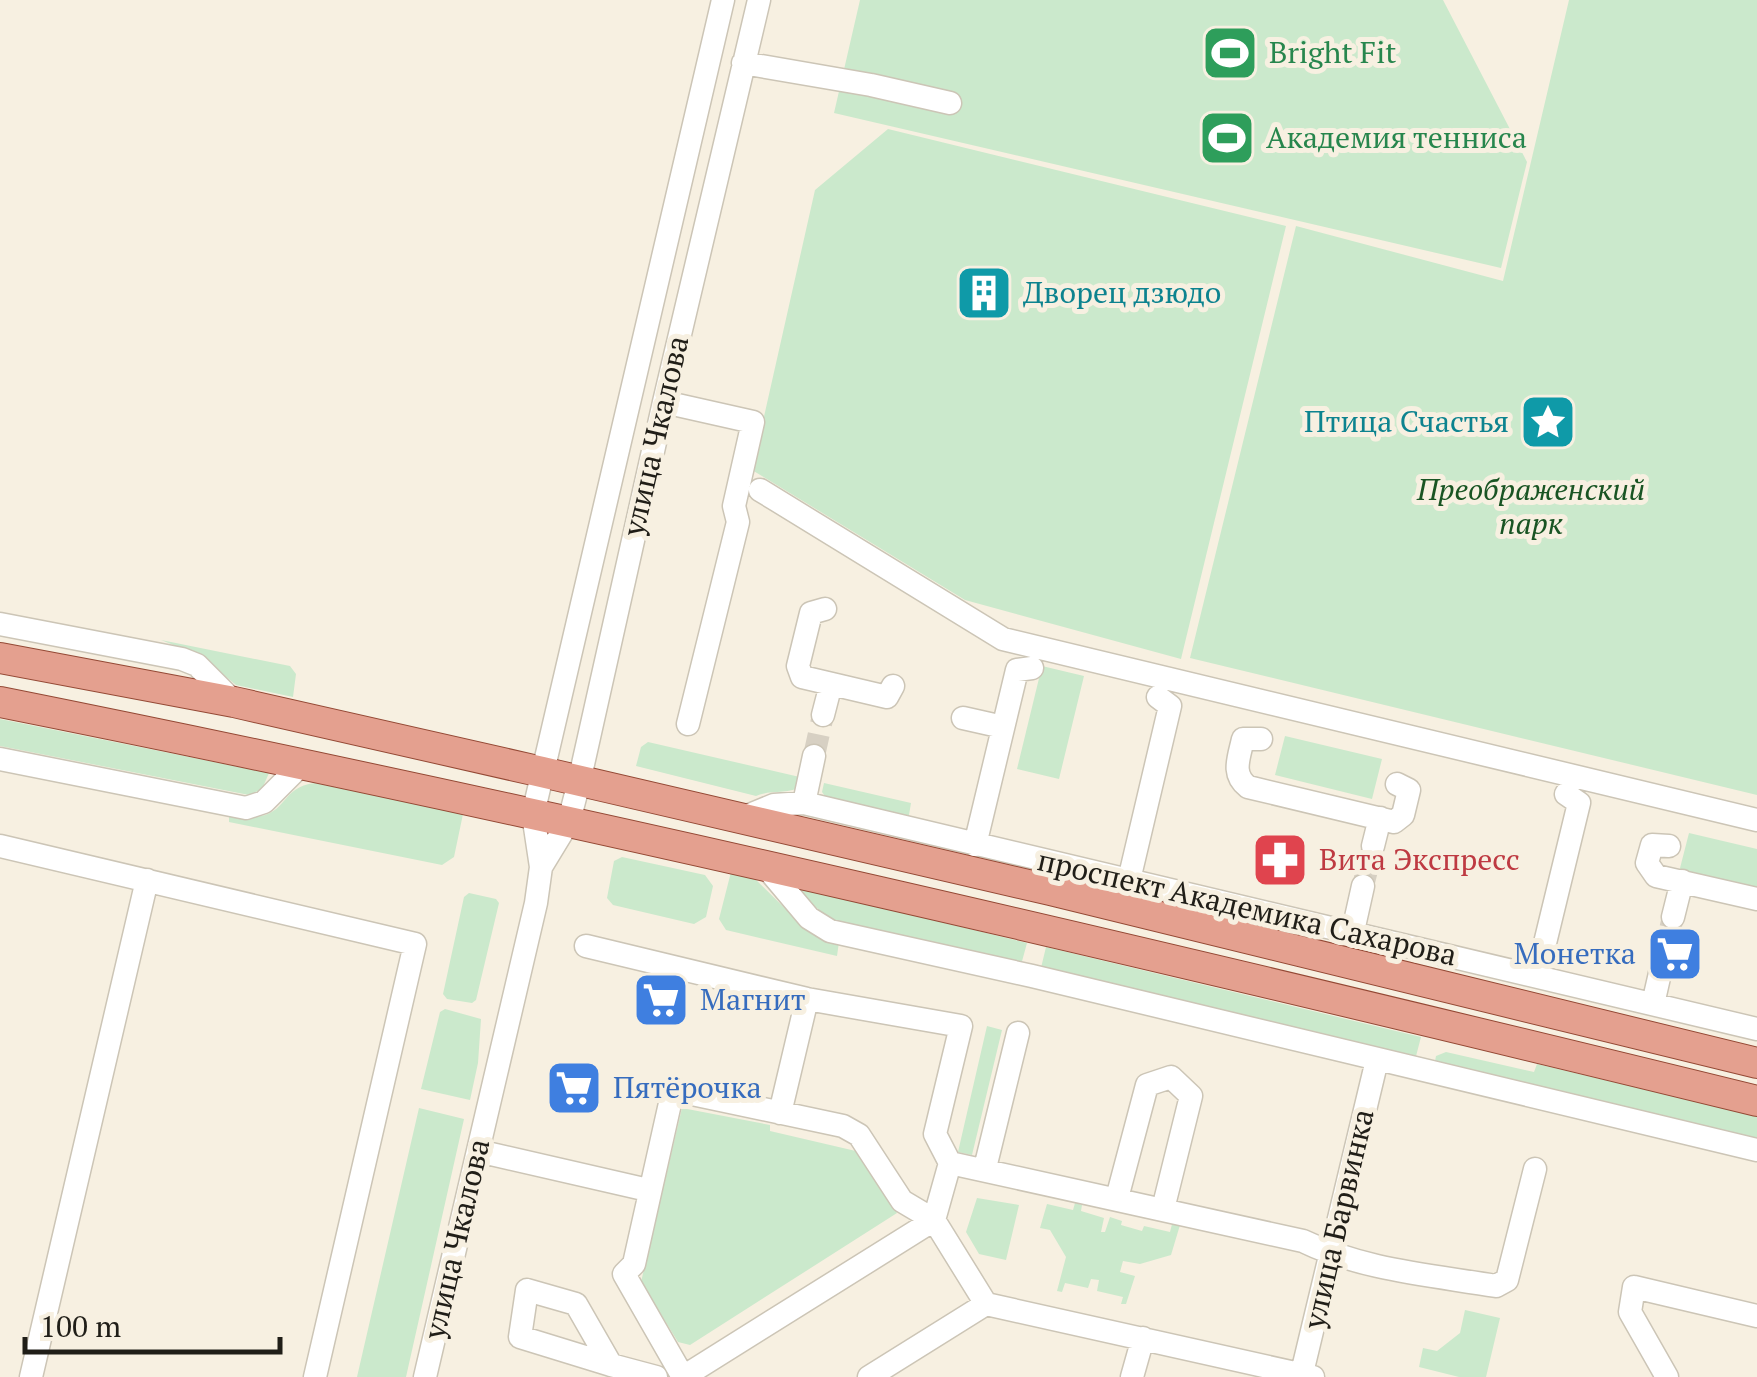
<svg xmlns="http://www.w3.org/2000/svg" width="1757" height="1377" font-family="'PT Serif',serif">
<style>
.green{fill:#cbe9cc}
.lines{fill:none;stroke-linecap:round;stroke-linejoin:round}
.minor-tunnel{stroke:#d7d0c3;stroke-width:22;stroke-dasharray:22 11;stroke-linecap:butt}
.minor-casing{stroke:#ccc5b6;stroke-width:25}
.major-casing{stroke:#944935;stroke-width:32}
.minor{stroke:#fff;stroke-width:22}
.major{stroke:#e4a08f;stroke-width:30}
.labels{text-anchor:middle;stroke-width:10;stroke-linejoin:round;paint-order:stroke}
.leisure-label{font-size:30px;fill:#27864d;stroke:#f7f0e1;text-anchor:start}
.culture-label{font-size:30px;fill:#0d838f;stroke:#f7f0e1;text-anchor:start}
.street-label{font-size:30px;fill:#201e18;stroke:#f7f0e1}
.park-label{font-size:30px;font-style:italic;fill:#195423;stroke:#f7f0e1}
.health-label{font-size:30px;fill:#be3a42;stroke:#f7f0e1;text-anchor:start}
.shop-label{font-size:30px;fill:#366cbe;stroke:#f7f0e1;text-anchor:start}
</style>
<rect width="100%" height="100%" fill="#f7f0e1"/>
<path class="green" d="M860,0H1443L1527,162L1501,268L834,113Z
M1569,0H1757V795L1190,658L1296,226L1503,281Z
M888,129L1286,226L1181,659L965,600L752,470L815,190Z
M161,640L290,666L296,674L293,697L236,685L201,656Z
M1042,666L1084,676L1059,779L1017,769Z
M0,719L269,773L262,789L249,795L0,746Z
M1285,736L1382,759L1372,799L1275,775Z
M648,742L804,778L802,786C788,795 772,789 756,796L636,766L641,747Z
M315,783L463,814L454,857L442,865L229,822V816C294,825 273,788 315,783Z
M824,783L911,803L908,821L828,800L822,792Z
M1689,833L1757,849V891L1679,872Z
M622,857L705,875L713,886L706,917L694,924L613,905L607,898L614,861Z
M731,872L752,876L810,933L839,942L837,956L726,930L719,919Z
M798,887L1027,943L1021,965L833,922L797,891Z
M469,893L496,899L499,903L476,1000L472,1003L447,999L443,994L464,897Z
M1046,947L1421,1037L1415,1060L1040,972Z
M445,1009L481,1019L478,1063L470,1100L421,1089L440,1012Z
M987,1026L1002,1030L972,1155L958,1152Z
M1446,1052L1534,1072L1537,1064L1757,1116V1142L1434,1066L1436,1056Z
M419,1108L464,1119L406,1377H357Z
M682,1108L770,1125V1131L860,1152L897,1213L690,1345L678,1342L641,1282Z
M977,1198L1019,1205L1006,1260L979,1254L966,1232Z
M1075,1203L1082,1205L1081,1211L1104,1218L1101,1232H1105L1110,1217L1122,1221L1121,1225L1142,1231L1144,1226L1170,1232L1172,1224L1180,1225L1171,1255L1140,1264L1123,1261L1120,1272L1135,1276L1126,1304H1121L1123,1297L1097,1291L1099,1280L1091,1279L1088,1288L1065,1283L1062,1292L1057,1291L1066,1257L1050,1230L1040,1228L1047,1204L1073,1210Z
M1465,1310L1500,1318L1486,1377H1459L1419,1367L1423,1348L1437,1351L1460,1333Z"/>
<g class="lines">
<path class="minor-tunnel" d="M814,756L823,715
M1363,886L1373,846
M1663,960L1673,917"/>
<g class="minor-casing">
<path id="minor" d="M743,63L871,85L950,103
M664,402L753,422L734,506L738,522L688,724
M760,490L1003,639L1757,820
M825,609L811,613L798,666L802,677L887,697L893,686
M0,624L182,659L197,665L234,702
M823,715L831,684
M963,718L1003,727
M1261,739H1243C1239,758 1231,774 1248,787L1394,822L1403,815L1409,790L1397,784
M0,759L246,808L264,802L303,763
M804,803L814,756
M740,819L774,805L804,803L1757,1029
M975,845L1017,670L1032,668
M0,846L415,944L315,1377
M1373,846L1380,818
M1669,846L1652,845L1647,863L1656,876L1757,899
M541,867L569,821L579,782L664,402L759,0
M766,867L809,918L830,931L1032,976L1757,1150
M1129,880L1170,706L1158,697
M1673,917L1682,881
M1353,931L1363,886
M586,946L807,999L961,1026L935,1134L950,1163
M1537,976L1579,803L1566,794
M1653,1004L1663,960
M780,1113L807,999
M478,1151L648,1190
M985,1168L1018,1033
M1117,1198L1147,1085L1171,1077L1191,1096L1163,1209
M986,1304L934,1220L683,1377L624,1274L634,1264L673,1090L843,1126L859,1135L902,1201L934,1220L950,1163L1303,1241C1363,1270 1431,1275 1496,1286L1507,1280L1535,1169
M611,1365L520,1337L527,1290L576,1304L611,1365L656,1377
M31,1377L147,880
M425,1377L536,903L541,867L533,814L723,0
M869,1377L986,1304L1313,1377
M1132,1377L1143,1338
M1301,1377L1377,1060
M1667,1377L1630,1312L1634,1287L1757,1316"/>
</g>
<g class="major-casing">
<path id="major" d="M0,658L234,702L542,772L1050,890L1757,1063
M0,702C589,820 1173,958 1757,1101"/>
</g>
<use href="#minor" class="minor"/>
<use href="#major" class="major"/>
</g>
<defs>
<g id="stadium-square" transform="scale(2.875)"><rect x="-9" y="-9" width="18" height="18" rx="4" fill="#2e9e5b" stroke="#f7f0e1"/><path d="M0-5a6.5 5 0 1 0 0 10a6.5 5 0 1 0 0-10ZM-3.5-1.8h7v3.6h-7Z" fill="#fff"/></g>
<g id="building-square" transform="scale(2.875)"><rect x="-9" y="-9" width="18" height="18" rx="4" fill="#0f9aa8" stroke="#f7f0e1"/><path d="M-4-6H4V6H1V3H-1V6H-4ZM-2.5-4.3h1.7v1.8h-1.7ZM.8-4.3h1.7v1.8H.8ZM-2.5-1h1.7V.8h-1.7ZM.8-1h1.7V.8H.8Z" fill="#fff"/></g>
<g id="sight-square" transform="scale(2.875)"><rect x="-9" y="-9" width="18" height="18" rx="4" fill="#0f9aa8" stroke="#f7f0e1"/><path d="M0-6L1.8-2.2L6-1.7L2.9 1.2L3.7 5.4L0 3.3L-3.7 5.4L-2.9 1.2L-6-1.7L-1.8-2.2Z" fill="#fff"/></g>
<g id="pharmacy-square" transform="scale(2.875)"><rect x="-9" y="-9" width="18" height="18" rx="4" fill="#e0444e" stroke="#f7f0e1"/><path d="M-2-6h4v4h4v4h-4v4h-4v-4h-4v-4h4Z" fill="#fff"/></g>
<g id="supermarket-square" transform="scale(2.875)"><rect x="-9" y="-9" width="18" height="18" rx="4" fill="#3f7fe0" stroke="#f7f0e1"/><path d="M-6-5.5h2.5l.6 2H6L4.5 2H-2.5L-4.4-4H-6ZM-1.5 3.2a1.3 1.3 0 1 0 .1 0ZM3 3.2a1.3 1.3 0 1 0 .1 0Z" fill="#fff"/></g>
</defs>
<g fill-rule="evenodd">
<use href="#stadium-square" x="1230" y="53"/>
<use href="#stadium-square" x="1227" y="138"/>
<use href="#building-square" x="984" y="293"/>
<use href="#sight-square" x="1548" y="422"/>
<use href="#pharmacy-square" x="1280" y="860"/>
<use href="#supermarket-square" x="1675" y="954"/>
<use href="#supermarket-square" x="661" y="1000"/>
<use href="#supermarket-square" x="574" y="1088"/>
</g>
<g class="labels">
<g class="leisure-label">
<text x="1269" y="63">Bright Fit</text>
<text x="1266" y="148">Академия тенниса</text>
</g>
<g class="culture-label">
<text x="1023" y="303">Дворец дзюдо</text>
<text x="1509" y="432" text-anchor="end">Птица Счастья</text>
</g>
<g class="street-label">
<text transform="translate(656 436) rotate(-77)" y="10">улица Чкалова</text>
<text transform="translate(1247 908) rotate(13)" y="10">проспект Академика Сахарова</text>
<text transform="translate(1339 1219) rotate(-77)" y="10">улица Барвинка</text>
<text transform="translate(457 1239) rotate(-77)" y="10">улица Чкалова</text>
</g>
<g class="park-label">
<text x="1531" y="500">Преображенский<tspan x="1531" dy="34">парк</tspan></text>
</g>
<g class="health-label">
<text x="1319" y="870">Вита Экспресс</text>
</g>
<g class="shop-label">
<text x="1636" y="964" text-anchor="end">Монетка</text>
<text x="700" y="1010">Магнит</text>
<text x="613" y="1098">Пятёрочка</text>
</g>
</g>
<path d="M25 1337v15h255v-15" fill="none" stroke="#201e18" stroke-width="5"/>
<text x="40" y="1337" font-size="30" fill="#201e18" stroke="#f7f0e1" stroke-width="8" paint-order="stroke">100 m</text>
</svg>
